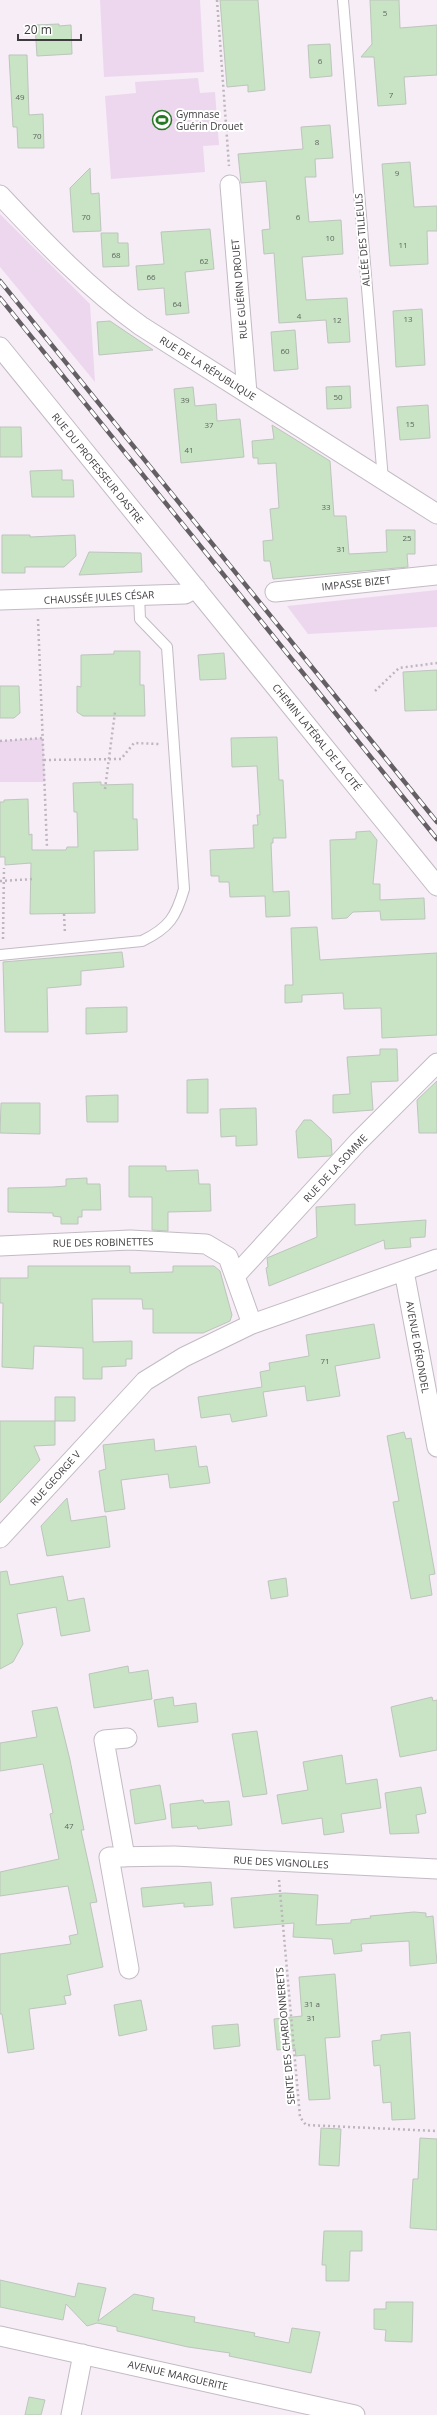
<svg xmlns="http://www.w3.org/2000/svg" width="437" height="2415" font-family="'Open Sans',sans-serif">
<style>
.green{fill:#edd7ee}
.building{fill:#c8e4c5;stroke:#bdc5bc}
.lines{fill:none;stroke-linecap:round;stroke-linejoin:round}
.lane-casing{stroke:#c3bbc3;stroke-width:12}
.street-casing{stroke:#c3bbc3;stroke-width:21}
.path{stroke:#bdb6bd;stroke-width:2.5;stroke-dasharray:2 3;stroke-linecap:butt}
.lane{stroke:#fff;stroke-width:10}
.street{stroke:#fff;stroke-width:19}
.rail-casing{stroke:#635f63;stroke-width:4.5}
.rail{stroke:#fff;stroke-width:3;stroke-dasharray:9;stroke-linecap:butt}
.labels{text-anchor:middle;stroke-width:4;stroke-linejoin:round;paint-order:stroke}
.number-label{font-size:8px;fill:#606560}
.poi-label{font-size:10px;fill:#3e3b3e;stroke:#fff;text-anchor:start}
.street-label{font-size:10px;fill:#3e3b3e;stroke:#fff}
</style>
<rect width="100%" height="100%" fill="#f6edf6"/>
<path class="green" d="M100,0H200L204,72L104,77Z
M198,78L200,93L215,92L219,145L203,146L205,172L111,179L105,96L136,93L135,82Z
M0,214L90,304L95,382L0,267Z
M437,590V627L308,634L287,606Z
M43,738L45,782H0V741Z"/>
<path class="building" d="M220,0H258L265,90L248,92V85L227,87Z
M370,0H399L400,28L437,25V75L404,77L406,104L378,106L374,57H361L372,44Z
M59,24V26L71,25L72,54L37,56L35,25Z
M330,44L332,76L310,78L308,45Z
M9,55H27L29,115L43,114L44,148H18L17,127H13Z
M330,125L333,158L315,159L316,177H305L309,222L341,220L343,254L302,257L306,300L347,298L350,342L328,343L326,320L279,323L274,253L264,254L262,230L270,229L266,181L241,183L238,154L303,149L301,127Z
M410,162L414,207L437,206V231H427L428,264L390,266L382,164Z
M90,168L91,194L99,193L101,231L73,232L70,188Z
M210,229L214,269L185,272L189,313L166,315L164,288L138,290L136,266L164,264L161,232Z
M101,233H118V243H128L129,266L103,267Z
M422,309L425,365L396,367L393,311Z
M110,321L153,350L99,355L97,322Z
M295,330L298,369L274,371L271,332Z
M350,386L351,408L327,409L326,387Z
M193,387L195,406L216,404L217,421L240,419L244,457L181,463L174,389Z
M428,405L430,438L400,440L397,407Z
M272,425L330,461L334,516H346L349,554L387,552L386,530H415V554H407L408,567L273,579L270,561H264L263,541L273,540L270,509L279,508L276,463L258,464V458H253L252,441L274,439Z
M0,427H21L22,457H0Z
M62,470V480H73L74,497H32L30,471Z
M2,535H30V537L75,535L76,556L64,567H25V573H2Z
M89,552L141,553L142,572L79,575Z
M114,651H140V685H144L145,716H83L77,712V686L81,687V655L114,654Z
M224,653L226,679L200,680L198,655Z
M437,670V710L405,711L403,672Z
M0,686H19L20,713L14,718H0Z
M277,737L279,780H283L286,838H273V843H271L273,892L289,891L290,916L266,917L265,896L230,897L229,882H219V876H211L210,850L254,848L253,825H258L257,815H260L257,766L232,767L231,738Z
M101,782V785L133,784V819H137L138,850L94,851L95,913L30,914L31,863L5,865V857H0V802H4V800L28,799L29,835L32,834V850H66L67,847H78L77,812H74L73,783Z
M370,831L377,840L373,884H380V900L424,898L425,919L381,920L380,911L353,912L347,918L332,919L330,840L356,839V832Z
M317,927L320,960L437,953V1035L382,1038L381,1008L344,1009L343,993L302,995V1002L285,1003V985H293L291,928Z
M122,952L124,967L81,971V985L47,988L48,1032H5L3,962Z
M127,1007V1032L86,1034V1008Z
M380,1049H397L398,1081L371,1082L373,1110L333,1113V1095L350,1094L347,1057L380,1055Z
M208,1079V1113H187V1080Z
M437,1081V1133H419L417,1100Z
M118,1095V1122H87L86,1096Z
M1,1103H40V1134L0,1133Z
M256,1108L257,1145L236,1146V1136L221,1137L220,1109Z
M304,1120H311L331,1139L332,1154L330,1156L298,1158L296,1131Z
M129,1166H166V1171L198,1170L199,1184H210L211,1211L168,1212V1231L152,1230V1197H129Z
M87,1178V1184H100L101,1210H82V1217H78V1224H61V1217L53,1216V1213L8,1212V1188L53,1187L66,1186V1179Z
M355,1204V1225L426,1220L425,1237L410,1238L411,1247L385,1249L384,1240L269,1286L266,1268L268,1267L267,1258L317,1237L316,1207Z
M28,1266H130V1273L173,1272V1266H214L220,1271L232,1315L230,1321L203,1333H153V1309H143L142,1299H92L93,1342L132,1341V1359H126V1366L102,1367V1379H83V1348L34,1346L33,1369L2,1367L3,1303H0V1278H28Z
M374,1324L380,1358L335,1366L340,1396L307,1401L305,1386L263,1392L267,1416L232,1422L230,1414L201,1418L198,1397L262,1387L260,1372L270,1370L269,1363L309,1356L306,1335Z
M55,1397H75V1421H55Z
M0,1421H55V1445L34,1446L40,1460L0,1503Z
M404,1432L406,1439L411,1438L435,1574L429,1575L432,1595L411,1599L393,1502L399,1501L387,1436Z
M154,1439L155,1451L196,1446L199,1467L207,1466L210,1483L170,1488L168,1474L121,1480L125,1509L105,1512L99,1471L106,1469L103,1445Z
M67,1498L71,1521L106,1516L110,1547L47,1556L41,1526Z
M7,1571L10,1585L63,1576L68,1601L84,1598L90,1631L61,1636L56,1607L17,1614L23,1644L13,1662L0,1669V1572Z
M286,1578L288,1596L271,1599L268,1581Z
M128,1666L129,1673L148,1670L152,1699L94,1708L89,1674Z
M173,1697L174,1706L196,1703L198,1722L158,1727L154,1700Z
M432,1697L433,1701L437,1700V1750L400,1757L391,1707Z
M57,1707L70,1760L84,1830H81L97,1902L90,1903L103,1967L67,1975L71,1995L64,1996L66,2004L29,2009L34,2049L8,2053L2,2014H0V1954L71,1944L69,1936L78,1934L68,1886L0,1896V1872L59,1859L50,1814L53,1813L43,1764L0,1771V1743L37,1737L32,1711Z
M257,1731L267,1794L243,1797L232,1734Z
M342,1755L346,1784L377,1779L381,1808L341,1814L344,1832L324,1835L322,1818L282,1824L277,1795L308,1790L303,1762Z
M160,1785L166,1819L135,1824L130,1790Z
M421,1787L426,1813L416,1815L419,1833L390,1834L385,1793Z
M203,1800L204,1803L229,1801L232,1825L198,1829L197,1826L172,1828L170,1804Z
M211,1882L213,1905L184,1907V1903L143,1907L141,1888Z
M285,1893L318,1895L316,1925L351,1923V1920L371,1918L370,1916L414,1912L426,1913V1917L433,1916L437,1963L410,1966L409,1941L361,1944L362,1951L334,1954L332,1939L293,1937L294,1923L234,1928L231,1898Z
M335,1974L340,2037L325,2038L330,2099L309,2100L305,2055L296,2056L295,2048L277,2050L274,2019L302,2016L299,1977Z
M141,2000L147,2030L119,2036L114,2005Z
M238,2024L240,2046L214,2049L212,2026Z
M410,2032L415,2119L392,2120L391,2102L383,2103L380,2065L374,2066L372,2041L381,2040V2035Z
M321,2128L341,2129L339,2166L319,2165Z
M420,2138L437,2139V2230L410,2228L413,2179H418Z
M324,2231H362V2251H350L349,2281H326V2265H322Z
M0,2280L75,2297L78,2283L106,2288L98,2321L134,2294L154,2298L152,2310L195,2317L194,2322L255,2333L254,2336L289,2343L292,2328L320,2332L311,2373L229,2356L230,2353L188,2347L117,2331V2327L97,2323L87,2326L66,2304L63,2320L0,2307Z
M386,2302H413L412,2342L385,2341L386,2330L374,2329V2309H386Z
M29,2397L45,2400L41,2415H25Z"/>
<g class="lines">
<g class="lane-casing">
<path id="lane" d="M343,0L383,480
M0,955L142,941C169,928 176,917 184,889L167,647L140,619L139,595"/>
</g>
<g class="street-casing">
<path id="street" d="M230,185L247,393
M0,195C44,242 89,289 141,326L437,514
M0,347L437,886
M275,592L437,575
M0,600L185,594L196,588
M0,1246L130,1240L206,1244L228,1257L252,1324
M404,1271L437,1447
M236,1275L358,1142L437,1063
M0,1538L145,1381L184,1357L252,1324L437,1259
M125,1857L104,1740L127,1738
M129,1969L109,1857L174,1856L437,1869
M0,2336L355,2415
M71,2415L83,2354"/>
</g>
<path class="path" d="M217,0L229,166
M38,619L47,848
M375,691L399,668L437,663
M0,741L43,738
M44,760L121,759L134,743L159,744
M105,789L115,712
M0,881L34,879
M64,914L65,934
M3,939L4,868
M279,1880L300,2117L306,2125L437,2131"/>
<use href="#lane" class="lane"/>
<use href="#street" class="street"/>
<g class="rail-casing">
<path id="rail" d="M0,281L437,822
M0,298L437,839"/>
</g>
<use href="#rail" class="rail"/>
</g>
<defs>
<g id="stadium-ring" transform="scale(1)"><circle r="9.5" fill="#fff" stroke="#267823" stroke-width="1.5"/><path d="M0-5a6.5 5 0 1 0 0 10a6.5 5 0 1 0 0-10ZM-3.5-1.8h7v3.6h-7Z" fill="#267823"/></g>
</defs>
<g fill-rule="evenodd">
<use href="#stadium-ring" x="162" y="120"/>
</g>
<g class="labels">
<g class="number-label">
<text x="385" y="16">5</text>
<text x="320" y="64">6</text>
<text x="391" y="98">7</text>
<text x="20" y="100">49</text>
<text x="37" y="139">70</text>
<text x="317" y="145">8</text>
<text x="397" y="176">9</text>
<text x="86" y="220">70</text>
<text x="298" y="220">6</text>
<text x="330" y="241">10</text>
<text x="403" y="248">11</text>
<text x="116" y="258">68</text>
<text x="204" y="264">62</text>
<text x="151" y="280">66</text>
<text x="177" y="307">64</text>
<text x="299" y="319">4</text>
<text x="408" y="322">13</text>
<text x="337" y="323">12</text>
<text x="285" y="354">60</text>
<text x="338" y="400">50</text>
<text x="185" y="403">39</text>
<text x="410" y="427">15</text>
<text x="209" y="428">37</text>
<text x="189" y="453">41</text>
<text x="326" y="510">33</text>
<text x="407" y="541">25</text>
<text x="341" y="552">31</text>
<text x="325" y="1364">71</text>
<text x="69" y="1829">47</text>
<text x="312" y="2007">31 a</text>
<text x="311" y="2021">31</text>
</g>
<g class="poi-label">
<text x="176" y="118">Gymnase<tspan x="176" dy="12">Guérin Drouet</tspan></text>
</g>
<g class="street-label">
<text transform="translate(362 240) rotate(-95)" y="4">ALLÉE DES TILLEULS</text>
<text transform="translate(239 289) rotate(-95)" y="4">RUE GUÉRIN DROUET</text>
<text transform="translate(208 368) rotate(32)" y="4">RUE DE LA RÉPUBLIQUE</text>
<text transform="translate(98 468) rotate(51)" y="4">RUE DU PROFESSEUR DASTRE</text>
<text transform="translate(356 583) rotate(-6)" y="4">IMPASSE BIZET</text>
<text transform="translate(99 597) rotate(-3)" y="4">CHAUSSÉE JULES CÉSAR</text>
<text transform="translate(317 737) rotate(51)" y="4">CHEMIN LATÉRAL DE LA CITÉ</text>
<text transform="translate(335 1168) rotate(-47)" y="4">RUE DE LA SOMME</text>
<text transform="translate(103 1242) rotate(-1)" y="4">RUE DES ROBINETTES</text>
<text transform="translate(418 1347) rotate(80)" y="4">AVENUE DÉRONDEL</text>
<text transform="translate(55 1478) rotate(-48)" y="4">RUE GEORGE V</text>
<text transform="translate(281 1862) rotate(3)" y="4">RUE DES VIGNOLLES</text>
<text transform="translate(285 2036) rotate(-95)" y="4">SENTE DES CHARDONNERETS</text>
<text transform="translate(178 2375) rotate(13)" y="4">AVENUE MARGUERITE</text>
</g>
</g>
<path d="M18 34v6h63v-6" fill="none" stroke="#3e3b3e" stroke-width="2"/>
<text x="24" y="34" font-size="12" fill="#3e3b3e" stroke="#ffffff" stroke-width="3" paint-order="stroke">20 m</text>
</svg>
